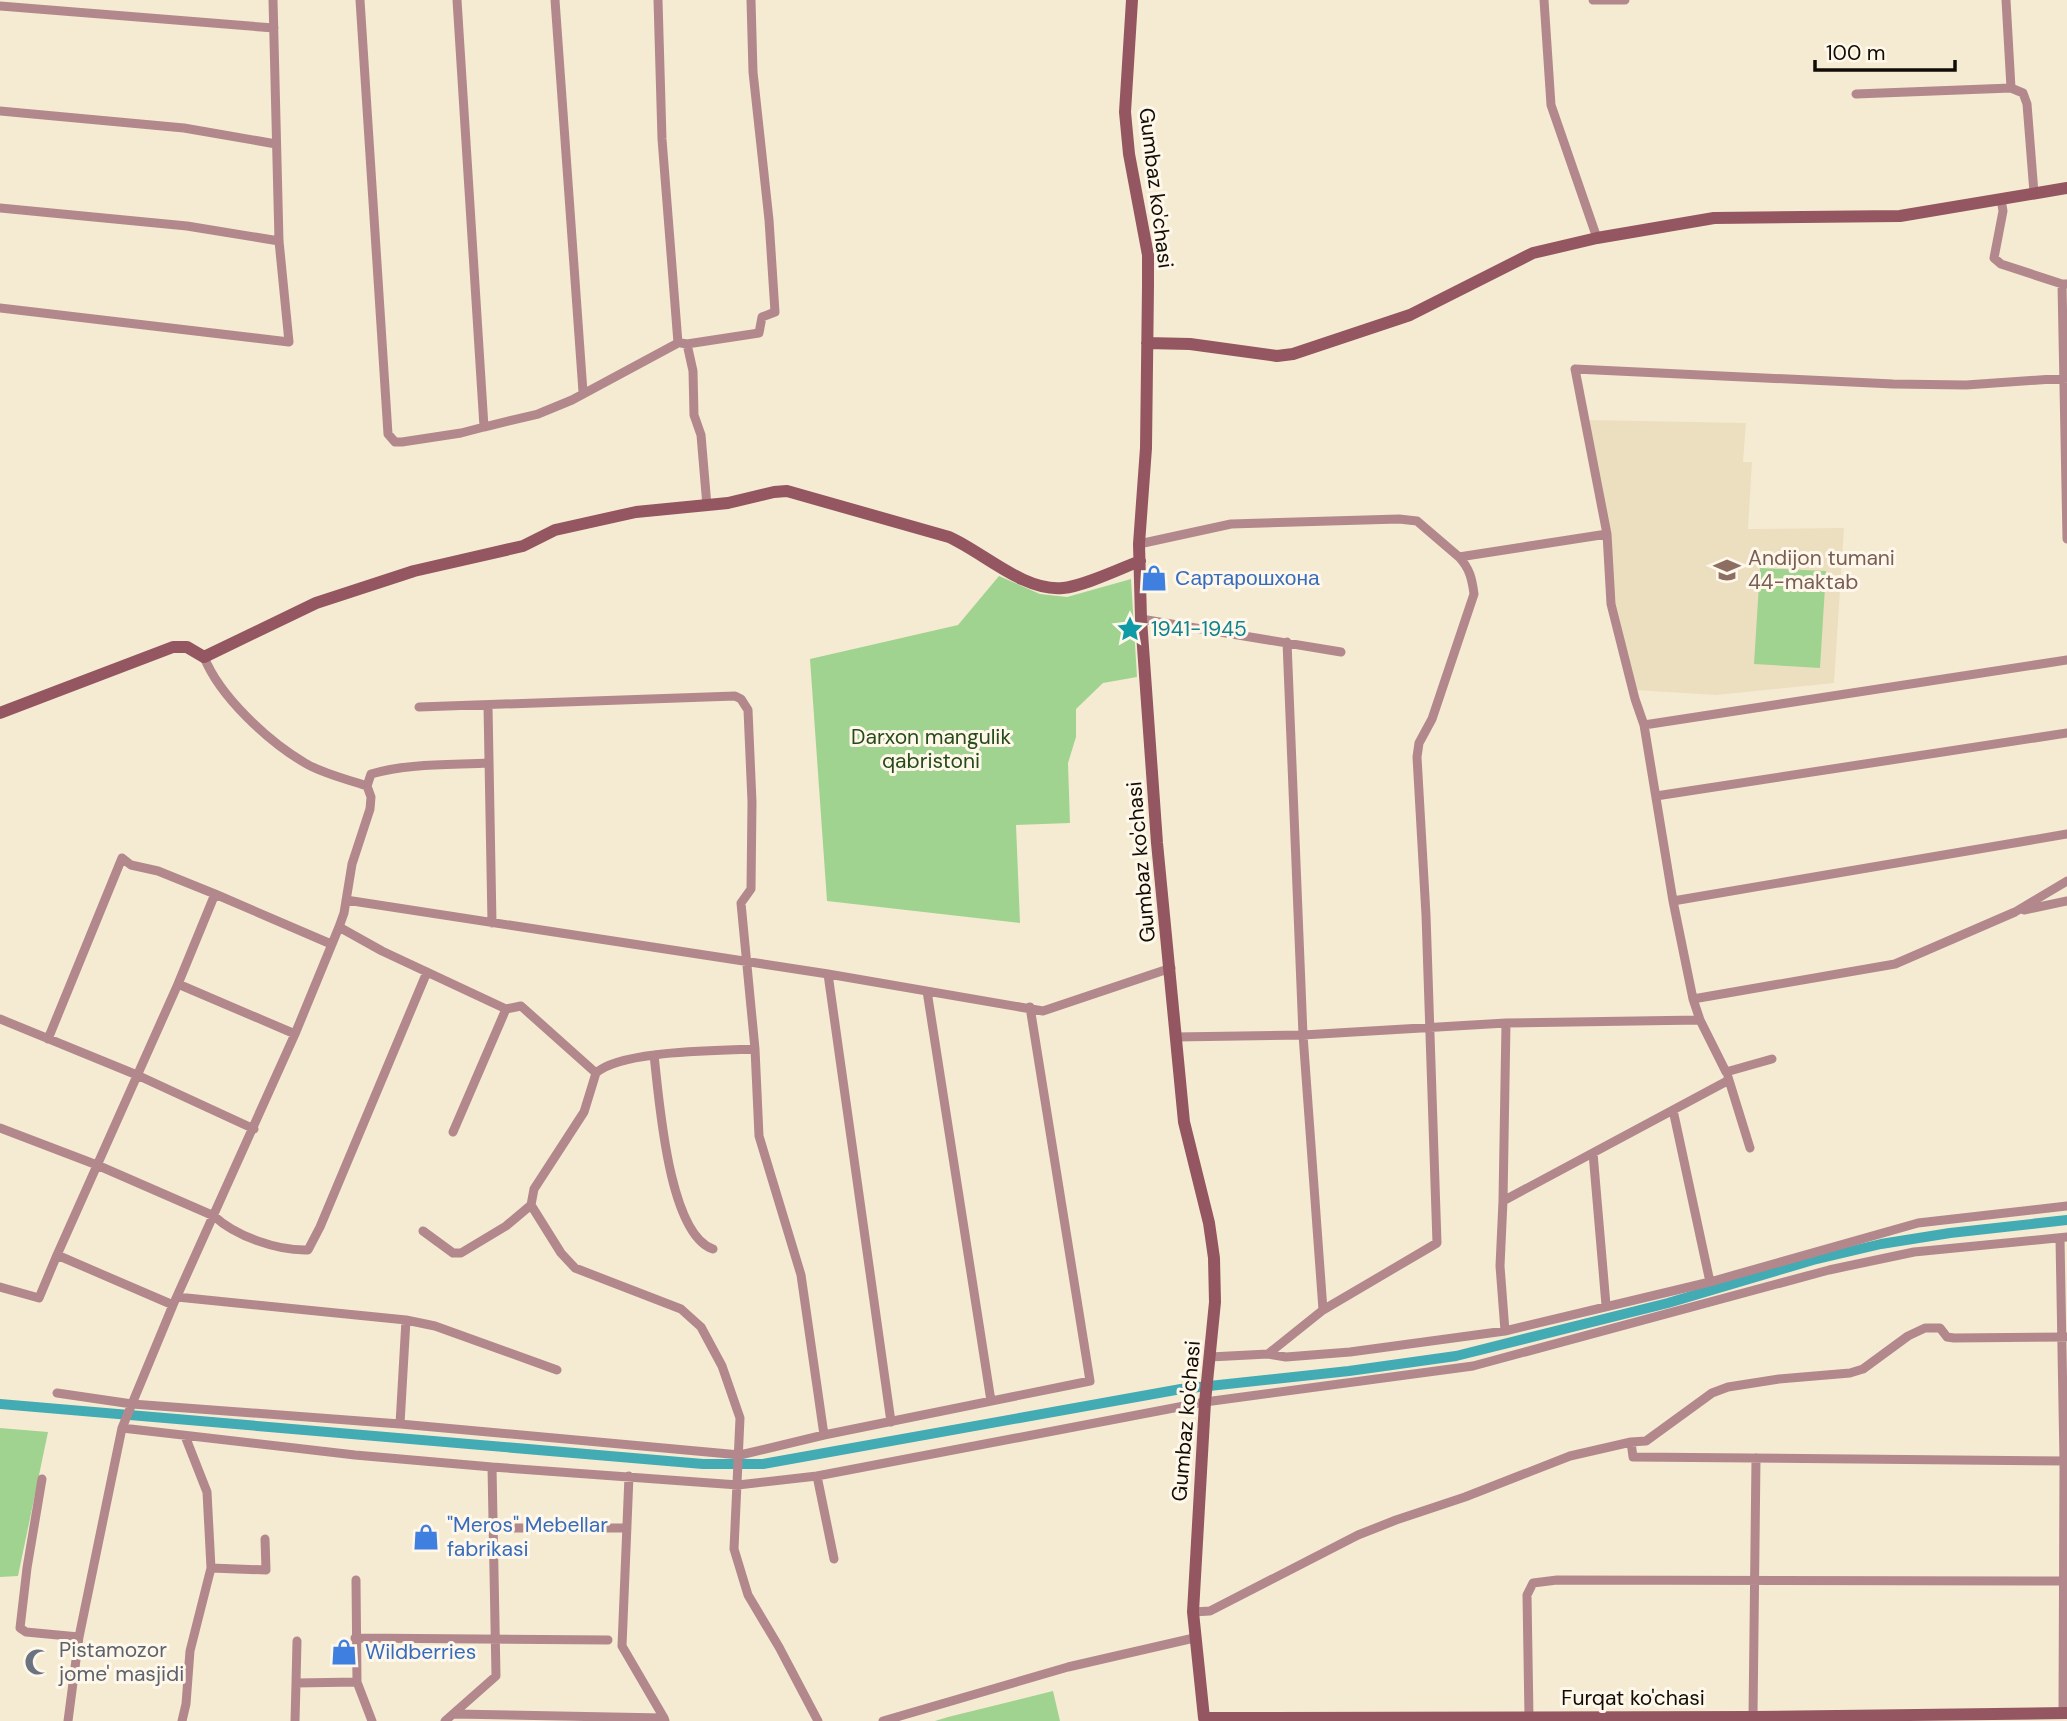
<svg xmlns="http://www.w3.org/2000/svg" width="2067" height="1721" font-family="'DM Sans',sans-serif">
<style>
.built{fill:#ecdfc0}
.green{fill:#a1d390}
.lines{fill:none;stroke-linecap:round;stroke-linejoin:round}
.canal{stroke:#42abb3;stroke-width:10}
.street{stroke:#b3888d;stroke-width:9}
.secondary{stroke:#945761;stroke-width:12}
.labels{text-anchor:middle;stroke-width:6;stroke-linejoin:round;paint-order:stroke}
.street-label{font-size:21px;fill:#110d06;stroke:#fff8ea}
.education-label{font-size:21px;fill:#785e54;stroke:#fff8ea;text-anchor:start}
.shop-label{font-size:21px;fill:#366cbe;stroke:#fff8ea;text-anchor:start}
.culture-label{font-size:21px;fill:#0d838f;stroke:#fff8ea;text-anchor:start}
.park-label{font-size:21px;fill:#264b18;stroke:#fff8ea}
.worship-label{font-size:21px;fill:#5b616d;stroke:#fff8ea;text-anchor:start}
</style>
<rect width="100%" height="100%" fill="#f5ebd3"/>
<path class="built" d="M1587,420L1746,423L1743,462H1752L1748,529L1844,528L1834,683L1716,695L1635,690L1613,604Z"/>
<path class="green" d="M1760,568L1826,571L1820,668L1754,664Z
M999,576L1040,594L1067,597L1131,579L1137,677L1103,683L1076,709V737L1068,763L1070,823L1016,825L1020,923L827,901L810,659L958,625Z
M0,1428L48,1432L18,1576L0,1577Z
M1053,1691L1060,1721H935L948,1717Z"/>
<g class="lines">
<path class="canal" d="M0,1404L703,1464H763L1181,1389L1349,1371L1456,1356L1668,1303L1813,1260L1881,1244L1950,1233L2067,1220"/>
<path class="street" d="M360,0L388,434L395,442H402L461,433L484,427
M457,0L484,427L538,414L572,400L678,343L662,139L658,0
M555,0L583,392
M1544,0L1551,105L1597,238
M1593,0H1625
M2006,0L2011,88
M0,6L274,28
M1856,94L2011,88L2023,93L2027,104L2034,193
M0,111L184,128L276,144
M2001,199L2003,211L1994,258L2001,264L2062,284
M0,208L187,226L279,241
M2067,284H2062L2067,539
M0,308L289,342L279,241L273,0
M681,343L687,344L693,371L694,415L701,435L707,506
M687,344L759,333L762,317L775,312L769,220L753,72L751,0
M1139,544L1231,524L1399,519L1417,521L1459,557
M1141,619L1341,652
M1287,642L1303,1035L1323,1310
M488,706L492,923
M419,707L735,696L741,699L748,710L752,802L751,889L741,903L755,1049C719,1051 621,1050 596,1073
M1644,725L2067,660
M367,786L371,774C409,763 451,765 489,763
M1656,796L2067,733
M346,900L828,974L1043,1011L1171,968
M1673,901L2067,834
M2024,910L2067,901
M339,927L382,951L506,1009L521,1006L596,1073
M828,974L891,1422
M178,984L295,1034
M927,991L991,1401
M1693,999L1895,964L2015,912L2067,881
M0,1019L137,1075L254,1129
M1175,1037L1303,1035L1506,1023L1700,1020
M48,1039L122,858L131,865L158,871L215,894
M755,1049L759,1136L801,1275L824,1435
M654,1055C659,1097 668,1234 713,1249
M1772,1059L1726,1072L1700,1020L1693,999L1673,901L1644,725L1635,699L1611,604L1607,534L1575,369L1893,384L1966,385L2067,378
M596,1073L584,1112L534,1189L531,1205L561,1253L575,1268L681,1309L701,1327L722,1366L740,1418L734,1549L748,1595L779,1647L818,1721
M1728,1077L1750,1148
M1673,1110L1710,1282
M0,1128L97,1165L214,1216C235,1236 278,1251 308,1250L320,1227L427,972
M453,1132L506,1009
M1593,1153L1606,1305
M1503,1201L1506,1023
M423,1231L453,1253H461L506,1226L531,1205
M2060,1238L2064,1461L2063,1713
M0,1287L39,1298L57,1255
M177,1297L406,1320L435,1326L557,1370
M173,1305L57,1255L178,984L215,894L331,944
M1505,1331L1500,1266L1503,1201L1729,1080
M1268,1354L1323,1310L1437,1243L1426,915L1417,757L1419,743L1432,719L1474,594C1472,579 1470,569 1459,557L1607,534
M1210,1357L1268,1354L1286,1357L1350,1352L1505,1331L1710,1282L1918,1223L2067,1206
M57,1393L132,1404L400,1424L740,1455L824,1435L1090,1381L1030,1007
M400,1424L406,1320
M122,1428L355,1455L492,1467
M1631,1442L1633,1457L2067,1461
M629,1476L622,1646L664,1718
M817,1476L834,1559
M42,1479L27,1568L20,1628L26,1632L79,1637
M493,1528H627
M211,1568L266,1570L265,1539
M356,1580L357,1682L372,1721
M1193,1612L1210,1611L1358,1535L1396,1520L1465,1497L1570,1456L1631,1442L1646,1441L1712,1393L1728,1387L1779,1379L1850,1373L1863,1369L1908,1336L1925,1328H1940L1947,1337L1954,1338L2067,1337
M355,1638L608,1640
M297,1641L296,1683L357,1682
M454,1714L664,1718L665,1721
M1753,1717L1756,1458
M1529,1718L1527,1595L1533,1583L1557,1580L2067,1581
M68,1721L79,1637L122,1428L173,1305L295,1034L339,927L344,913L352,864L370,809L371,797L367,786C347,779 323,774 305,763C268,741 220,697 204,657
M182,1721L186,1704L190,1651L211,1568L207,1492L185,1436
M295,1721L296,1683
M445,1721L496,1676L492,1467L738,1485L817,1476L1205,1402L1473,1366L1829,1270L1914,1252L2067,1237
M883,1721L1068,1667L1194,1638"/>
<path class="secondary" d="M1132,0L1125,112L1129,154L1148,255V286L1146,448L1139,544L1141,619L1157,843L1184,1122L1209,1223L1214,1258L1215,1302L1205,1402L1193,1612L1204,1718
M1147,343L1190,344L1277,356L1293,354L1410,315L1533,253L1597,238L1714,218L1900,216L2067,188
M0,713L173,647H187L204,657L316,603L414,571L523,546L555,530L636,512L728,503L774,492L787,491L949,537C983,552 1024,592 1063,588C1084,586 1119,569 1140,561
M1204,1718L1753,1717L2067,1713"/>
</g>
<defs>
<g id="school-bare" transform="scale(2.1)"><path d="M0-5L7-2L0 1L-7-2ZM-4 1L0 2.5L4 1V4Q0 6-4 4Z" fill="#8d6e63" stroke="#fff8ea" stroke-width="2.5" paint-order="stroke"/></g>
<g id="shop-bare" transform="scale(2.1)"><path d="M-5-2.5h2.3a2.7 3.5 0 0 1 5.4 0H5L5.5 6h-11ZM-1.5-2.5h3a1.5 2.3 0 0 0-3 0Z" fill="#3f7fe0" stroke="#fff8ea" stroke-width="2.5" paint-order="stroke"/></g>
<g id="sight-bare" transform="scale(2.1)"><path d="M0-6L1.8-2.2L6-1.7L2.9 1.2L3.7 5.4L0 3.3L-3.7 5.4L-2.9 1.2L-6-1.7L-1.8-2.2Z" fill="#0f9aa8" stroke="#fff8ea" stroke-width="2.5" paint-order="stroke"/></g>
<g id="mosque-bare" transform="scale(2.1)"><path d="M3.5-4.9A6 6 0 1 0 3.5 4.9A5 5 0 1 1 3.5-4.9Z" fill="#6b7280" stroke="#fff8ea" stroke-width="2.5" paint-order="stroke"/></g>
</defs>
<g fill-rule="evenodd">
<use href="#school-bare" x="1727" y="570"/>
<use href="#shop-bare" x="1154" y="578"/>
<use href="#sight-bare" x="1130" y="629"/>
<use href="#shop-bare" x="426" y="1537"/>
<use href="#shop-bare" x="344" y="1652"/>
<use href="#mosque-bare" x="38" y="1662"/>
</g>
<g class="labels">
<g class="street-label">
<text transform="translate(1156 188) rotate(83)" y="7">Gumbaz ko'chasi</text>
<text transform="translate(1141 862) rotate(-95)" y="7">Gumbaz ko'chasi</text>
<text transform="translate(1186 1421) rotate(-85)" y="7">Gumbaz ko'chasi</text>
<text x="1633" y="1705">Furqat ko'chasi</text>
</g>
<g class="education-label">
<text x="1748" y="565">Andijon tumani<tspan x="1748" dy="24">44-maktab</tspan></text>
</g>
<g class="shop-label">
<text x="1175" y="585">Сартарошхона</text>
<text x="447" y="1532">"Meros" Mebellar<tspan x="447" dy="24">fabrikasi</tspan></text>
<text x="365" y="1659">Wildberries</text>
</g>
<g class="culture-label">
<text x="1151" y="636">1941-1945</text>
</g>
<g class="park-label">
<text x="931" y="744">Darxon mangulik<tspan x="931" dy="24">qabristoni</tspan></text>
</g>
<g class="worship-label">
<text x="59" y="1657">Pistamozor<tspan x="59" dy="24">jome' masjidi</tspan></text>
</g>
</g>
<path d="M1815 60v10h140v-10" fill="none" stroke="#110d06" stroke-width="3.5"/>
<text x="1826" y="60" font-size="21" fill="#110d06" stroke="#fff8ea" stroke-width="5" paint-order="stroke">100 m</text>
</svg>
